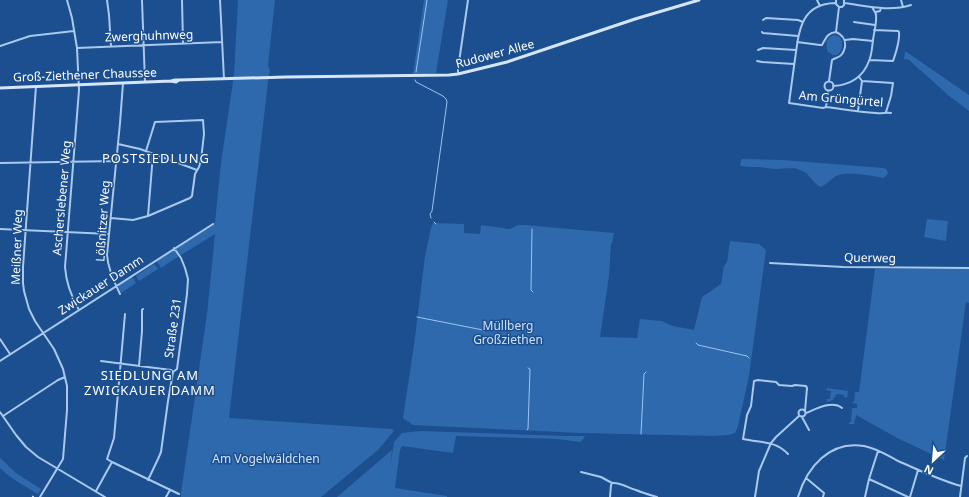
<svg xmlns="http://www.w3.org/2000/svg" width="969" height="497" font-family="'Noto Sans',sans-serif">
<style>
.green{fill:#2e69ad}
.lines{fill:none;stroke-linecap:round;stroke-linejoin:round}
.stream{stroke:#9cc4f0;stroke-width:1}
.street{stroke:#a9c9ee;stroke-width:2}
.secondary{stroke:#d6e6fa;stroke-width:3}
.rail{stroke:#fff;stroke-width:1;stroke-dasharray:7 3;stroke-linecap:butt}
.labels{text-anchor:middle;stroke-width:3;stroke-linejoin:round;paint-order:stroke}
.street-label{font-size:12px;fill:#fff;stroke:#1b4f8f}
.park-label{font-size:12px;fill:#cfe3fa;stroke:#1b4f8f}
.neighbourhood-label{font-size:13px;letter-spacing:1px;fill:#fff;stroke:#1b4f8f}
</style>
<rect width="100%" height="100%" fill="#1b4f8f"/>
<path class="green" d="M238,0H275L268,65L269,68L270,70L268,82L229,418L392,429L394,431L378,450L321,497H181V493L207,314L215,234L181,255L175,248L215,222L221,163L234,75Z
M424,0H448L436,73L413,74Z
M834,35C843,36 844,45 840,52L837,55H833L828,52C825,45 826,37 834,35Z
M905,51L969,95V111L948,95L909,60L906,59L904,60Z
M742,159L783,160L883,168L886,169L888,173L887,175L883,178C873,176 846,171 836,176C831,179 827,184 821,187C812,184 811,173 800,170C793,167 785,169 778,169C772,169 766,168 759,167C753,167 747,167 741,166H740L741,160Z
M927,219L948,221L946,241L924,237Z
M433,223L464,224V233L480,234L481,225L510,229L518,225H525L614,233L612,243L611,244L609,276L600,337L637,338L640,319L661,321L673,326L694,330L702,297L721,284L724,266L727,262L730,241L759,244L766,250L749,376L738,426L735,433L729,435L714,436L580,433L413,425L404,419L403,418L414,345L425,256L431,228Z
M171,251H175L179,256L161,268L156,260Z
M154,264L158,269L139,281L136,276Z
M875,269H969V303L966,302L944,460L899,439L856,415L854,424H849V422H851L852,408H857V404L852,403V402H854L855,392H859Z
M132,276L136,283L121,293L118,286Z
M827,388L848,391L847,398L844,397V395L836,394L835,397H834L833,400L827,402V399H830L831,391L826,390Z
M421,431L566,436H585L581,442L557,439L456,436L453,453L402,446L400,450L395,488L447,496V497H337L392,450L390,468L394,442L402,433Z
M0,458L16,473L41,489L38,494C25,486 11,479 0,468Z"/>
<g class="lines">
<path class="stream" d="M416,72L427,0
M415,80L416,82L443,96L446,99L447,102L432,211L430,214L431,218
M434,222L436,224
M532,229L531,290L533,292
M417,317L483,330L484,332
M696,343L698,345L747,356L749,358
M527,430L528,429L530,369L528,368
M641,434L644,374L646,372"/>
<path class="street" d="M67,0L72,18L77,48L79,90L65,267C66,283 71,296 79,310
M107,0L109,15L111,46
M142,0L145,82
M182,0L183,43
M220,0L224,79
M817,0L820,6
M901,0L903,7
M835,3C800,4 799,32 795,59C793,74 791,88 789,103L823,108L826,107C842,109 859,112 876,113C881,114 886,112 891,113
M844,3C867,6 889,12 911,5
M839,7H842L844,5V0
M876,12L880,11L881,8
M763,20L766,18L798,20L803,22
M854,22L875,25
M762,32L763,33L798,36
M836,32L839,7L836,4V0
M845,40L853,39L873,41
M797,42L820,45H822C826,38 827,33 836,32C843,35 846,39 845,47C844,51 843,54 840,56C837,58 835,58 832,60L829,81
M0,46L30,36L74,31
M77,48L222,42
M758,50L763,48L796,50
M870,60L893,61C896,52 900,42 899,32L898,31L874,30
M757,61L762,62L794,64
M458,74V69L468,0
M859,77L862,81L893,83L891,96L886,112
M824.5 86a4.5 4.5 0 1 1 9 0a4.5 4.5 0 1 1-9 0Z
M36,86L23,267V283L24,291L29,309L35,321L54,349L59,360L63,369L67,386V410L63,459L40,497
M833,86C850,85 863,77 869,61C872,54 872,47 873,40C874,32 877,22 876,15C876,12 873,10 872,7
M826,107L828,91
M858,111L862,81
M118,144L140,149L197,170
M0,163L116,161
M148,216L153,154
M111,218L133,220L148,216L190,198L192,196L195,174L199,167L201,160L204,134L203,120L155,122L146,151
M0,229L109,234
M770,263L843,267L969,268
M120,294C114,282 108,269 107,255L120,123L123,83
M125,314L114,438L107,459L112,462L179,494
M0,339L10,354
M0,361L213,224
M101,361L171,370L173,372
M139,366L142,331V310L143,309
M798.5 413a3.5 3.5 0 1 1 7 0a3.5 3.5 0 1 1-7 0Z
M0,412L16,435L26,447L38,457L105,497
M806,413C816,409 832,400 842,408
M3,416L58,380L65,377
M802,417L809,430
M788,454C775,440 761,443 743,439L747,415L751,406L754,381L758,380L776,382L779,385L792,386L795,385L806,386L807,388L805,411
M581,472L601,477L612,483C621,482 628,488 636,490C643,493 650,495 657,497
M806,478L824,493L823,497
M869,479L908,497
M148,480L158,459L161,452L168,401L173,372L177,369L187,294L188,279L185,268L181,258L174,248
M96,491L112,462
M166,497L170,490
M610,497L611,485L612,483
M755,497L759,471L771,443L776,437L799,416
M798,497C807,467 830,440 864,446C876,448 887,455 898,461C919,470 939,480 961,486
M865,497L869,479L878,451
M910,497L918,470
M960,497L965,458L967,456"/>
<path class="secondary" d="M171,81L175,80H179L286,77L449,75L458,74L507,62L635,19L699,0
M0,88L171,81L176,82L179,80"/>
<path class="rail" d="M32,496L34,497"/>
</g>
<g class="labels">
<g class="street-label">
<text transform="translate(149 36) rotate(-2)" y="4">Zwerghuhnweg</text>
<text transform="translate(495 54) rotate(-15)" y="4">Rudower Allee</text>
<text transform="translate(85 75) rotate(-2)" y="4">Groß-Ziethener Chaussee</text>
<text transform="translate(841 99) rotate(5)" y="4">Am Grüngürtel</text>
<text transform="translate(62 198) rotate(-85)" y="4">Ascherslebener Weg</text>
<text transform="translate(103 221) rotate(-86)" y="4">Lößnitzer Weg</text>
<text transform="translate(17 247) rotate(-88)" y="4">Meißner Weg</text>
<text transform="translate(870 258) rotate(1)" y="4">Querweg</text>
<text transform="translate(101 285) rotate(-33)" y="4">Zwickauer Damm</text>
<text transform="translate(173 328) rotate(-82)" y="4">Straße 231</text>
</g>
<g class="park-label">
<text x="508" y="330">Müllberg<tspan x="508" dy="14">Großziethen</tspan></text>
<text x="266" y="463">Am Vogelwäldchen</text>
</g>
<g class="neighbourhood-label">
<text x="156" y="163">POSTSIEDLUNG</text>
<text x="150" y="380">SIEDLUNG AM<tspan x="150" dy="15">ZWICKAUER DAMM</tspan></text>
</g>
</g>
<g transform="translate(933 461) rotate(206)" stroke="#1b4f8f" stroke-width="3" paint-order="stroke">
<path d="M0-3L7 15L0 10L-7 15Z" fill="#ffffff"/>
<text y="-6" font-size="11" font-weight="bold" text-anchor="middle" fill="#ffffff">N</text>
</g>
</svg>
